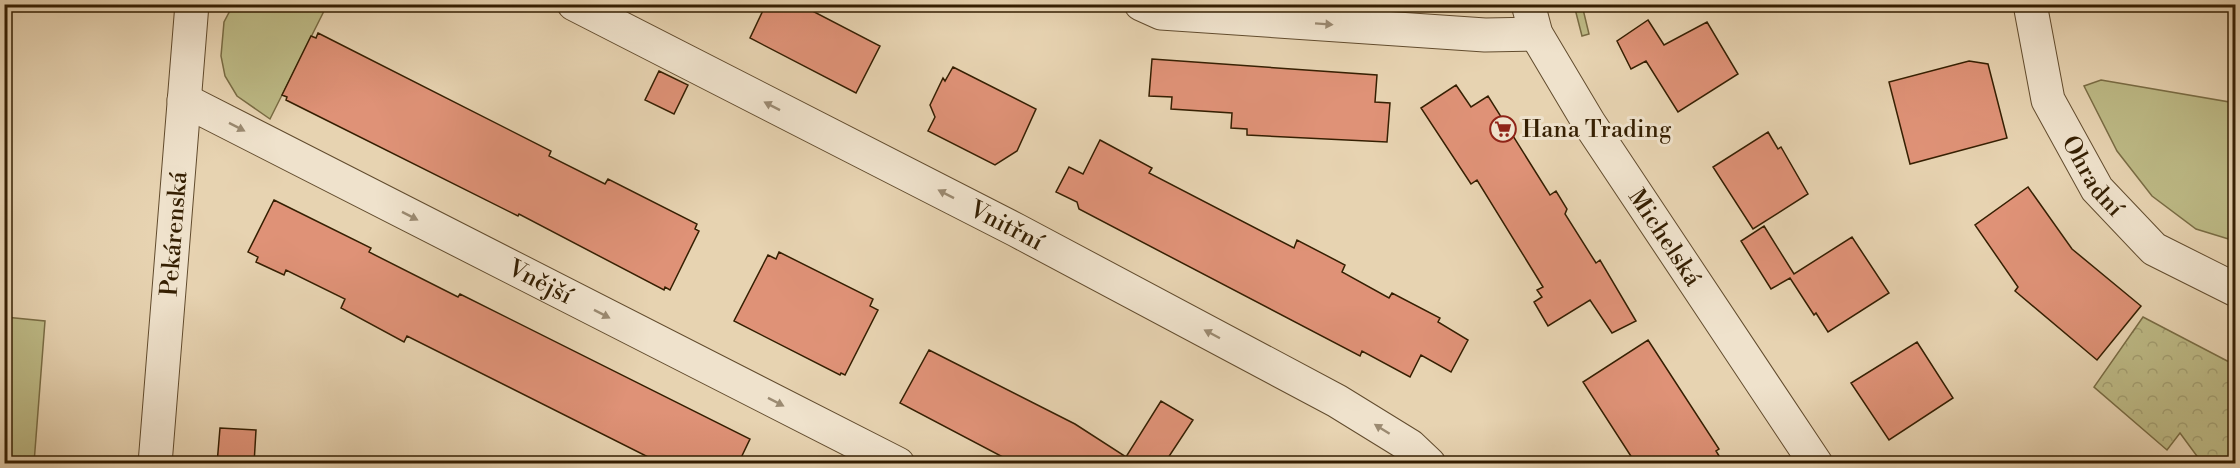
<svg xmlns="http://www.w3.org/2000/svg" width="2240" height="468" font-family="'Libre Bodoni',serif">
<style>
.green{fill:#bdba86;stroke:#796c44;stroke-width:1.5}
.forest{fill:url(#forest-crowns);stroke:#796c44;stroke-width:1.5}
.building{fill:#df9277;stroke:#351f02;stroke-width:1.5}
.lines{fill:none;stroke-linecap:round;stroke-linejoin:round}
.minor-casing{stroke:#624c2e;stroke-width:35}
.minor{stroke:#efe2cc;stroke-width:33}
.oneway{fill:#9b8a71}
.labels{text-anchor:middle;stroke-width:6;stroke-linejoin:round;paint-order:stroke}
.poi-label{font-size:24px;fill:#351f02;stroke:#efe2cc;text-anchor:start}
.street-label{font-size:24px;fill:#351f02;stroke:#efe2cc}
</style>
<defs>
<pattern id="forest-crowns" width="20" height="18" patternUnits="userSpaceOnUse" patternTransform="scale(1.5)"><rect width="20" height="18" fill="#bdba86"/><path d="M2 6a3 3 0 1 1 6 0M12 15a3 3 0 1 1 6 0" fill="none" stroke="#a39f72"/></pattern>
</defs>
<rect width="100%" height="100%" fill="#e7d3b1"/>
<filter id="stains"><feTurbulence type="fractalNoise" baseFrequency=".00333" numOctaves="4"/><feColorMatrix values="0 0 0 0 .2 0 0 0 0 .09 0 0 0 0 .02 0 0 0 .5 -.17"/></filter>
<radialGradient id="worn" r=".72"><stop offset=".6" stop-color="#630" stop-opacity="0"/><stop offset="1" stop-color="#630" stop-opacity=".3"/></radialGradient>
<path class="green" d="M233,5H327L270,119L237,96L225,76L221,56L224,22Z
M1574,5H1582L1589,34L1582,36Z
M2101,80L2235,103V241L2196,229L2152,196L2117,151L2084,86Z
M5,317L45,321L34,463H5Z"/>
<path class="forest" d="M2143,317L2235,365V463H2202L2180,433L2167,450L2094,387Z"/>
<path class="building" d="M766,4H799L880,46L856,93L750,38Z
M1648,20L1664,45L1707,22L1738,74L1678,112L1646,61L1631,69L1617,41Z
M318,33L551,151L549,156L605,184L608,179L697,224L695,229L699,231L670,290L665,287L664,290L519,214L518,216L286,100L287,97L282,95L311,36L316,38Z
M1152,59L1377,75L1375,102L1390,103L1387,142L1247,135V129L1231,128L1232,113L1171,109L1172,97L1149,96Z
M1969,61L1988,64L2007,138L1910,164L1889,82Z
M953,67L1036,109L1017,151L995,165L928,131L935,117L930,105L943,78L945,81Z
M659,71L688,85L674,114L645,100Z
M1456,85L1471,107L1488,96L1550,195L1556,191L1567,209L1565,214L1596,263L1600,260L1636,321L1612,333L1590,300L1548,326L1534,302L1542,297L1537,290L1543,287L1477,180L1471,184L1421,108Z
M1768,132L1778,149L1781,147L1808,194L1753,229L1713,167Z
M1100,140L1152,168L1149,173L1294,248L1297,240L1345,265L1342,272L1389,298L1392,293L1440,318L1438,322L1468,340L1451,372L1421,355L1410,377L1362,351L1360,356L1079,209L1077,202L1056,192L1069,167L1083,174Z
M2028,187L2072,249L2141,306L2097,360L2015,291L2018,287L1975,225Z
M274,200L371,248L369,252L458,297L460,294L750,439L738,464H662L407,336L404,342L341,308L345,299L286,270L284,275L256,262L258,257L248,252Z
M1764,226L1794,274L1852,237L1889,293L1828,332L1816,313L1814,315L1790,278L1771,289L1741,241Z
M779,252L873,299L870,306L878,310L845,375L841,373L840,375L734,321L768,255L776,259Z
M1648,340L1719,449L1716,451L1724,464H1636L1583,382Z
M1917,342L1953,398L1889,440L1851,383Z
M929,350L1075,424L1126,457L1161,401L1193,420L1164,464H1016L900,403Z
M220,428L256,430L254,464H217Z"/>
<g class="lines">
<g class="minor-casing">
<g id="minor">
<path id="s1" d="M574,4L1016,230L1337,401L1410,446L1429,464"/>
<path d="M1141,4L1161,13L1485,35L1536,34"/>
<path id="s2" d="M1528,4L1536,34L1589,123L1816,464"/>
<path id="s3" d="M2030,4L2048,100L2097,189L2154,249L2236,290"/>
<path id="s4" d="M184,100L898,464"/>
<path id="s5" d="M155,464L192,4"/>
</g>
</g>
<use href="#minor" class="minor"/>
</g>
<defs><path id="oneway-solid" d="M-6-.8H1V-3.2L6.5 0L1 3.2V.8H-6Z" transform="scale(1.5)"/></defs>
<g class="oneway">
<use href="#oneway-solid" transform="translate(1324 24) rotate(4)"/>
<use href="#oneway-solid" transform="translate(772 106) rotate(-153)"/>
<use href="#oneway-solid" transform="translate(237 127) rotate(27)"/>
<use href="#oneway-solid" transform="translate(946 194) rotate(-153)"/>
<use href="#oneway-solid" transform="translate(410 216) rotate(27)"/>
<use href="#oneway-solid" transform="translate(602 314) rotate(27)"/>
<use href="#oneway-solid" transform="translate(1212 334) rotate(-152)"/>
<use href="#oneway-solid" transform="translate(776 402) rotate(27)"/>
<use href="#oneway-solid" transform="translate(1382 429) rotate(-148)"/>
</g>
<defs>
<g id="supermarket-ring" transform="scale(1.35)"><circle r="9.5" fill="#efe2cc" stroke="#8f2418" stroke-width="1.5"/><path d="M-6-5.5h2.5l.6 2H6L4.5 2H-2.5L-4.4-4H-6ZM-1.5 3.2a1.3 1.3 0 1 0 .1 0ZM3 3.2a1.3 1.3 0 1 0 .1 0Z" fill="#8f2418"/></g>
</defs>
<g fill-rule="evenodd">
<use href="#supermarket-ring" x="1503" y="129"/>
</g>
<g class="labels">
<g class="poi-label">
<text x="1522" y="137">Hana Trading</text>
</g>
<g class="street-label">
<text dy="8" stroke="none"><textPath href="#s3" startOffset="186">Ohradní</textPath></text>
<text dy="8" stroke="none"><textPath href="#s1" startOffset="486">Vnitřní</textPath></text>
<text dy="8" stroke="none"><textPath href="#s5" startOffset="231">Pekárenská</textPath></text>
<text dy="8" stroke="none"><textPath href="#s2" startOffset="272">Michelská</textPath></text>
<text dy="8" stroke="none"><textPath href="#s4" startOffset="400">Vnější</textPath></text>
</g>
</g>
<rect width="2240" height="468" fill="none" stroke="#e7d3b1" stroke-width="24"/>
<rect x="6" y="6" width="2228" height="456" fill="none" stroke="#351f02" stroke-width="3"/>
<rect x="12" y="12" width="2216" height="444" fill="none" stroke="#351f02" stroke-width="1.5"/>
<rect width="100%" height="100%" filter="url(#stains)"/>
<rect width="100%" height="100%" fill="url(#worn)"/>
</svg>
